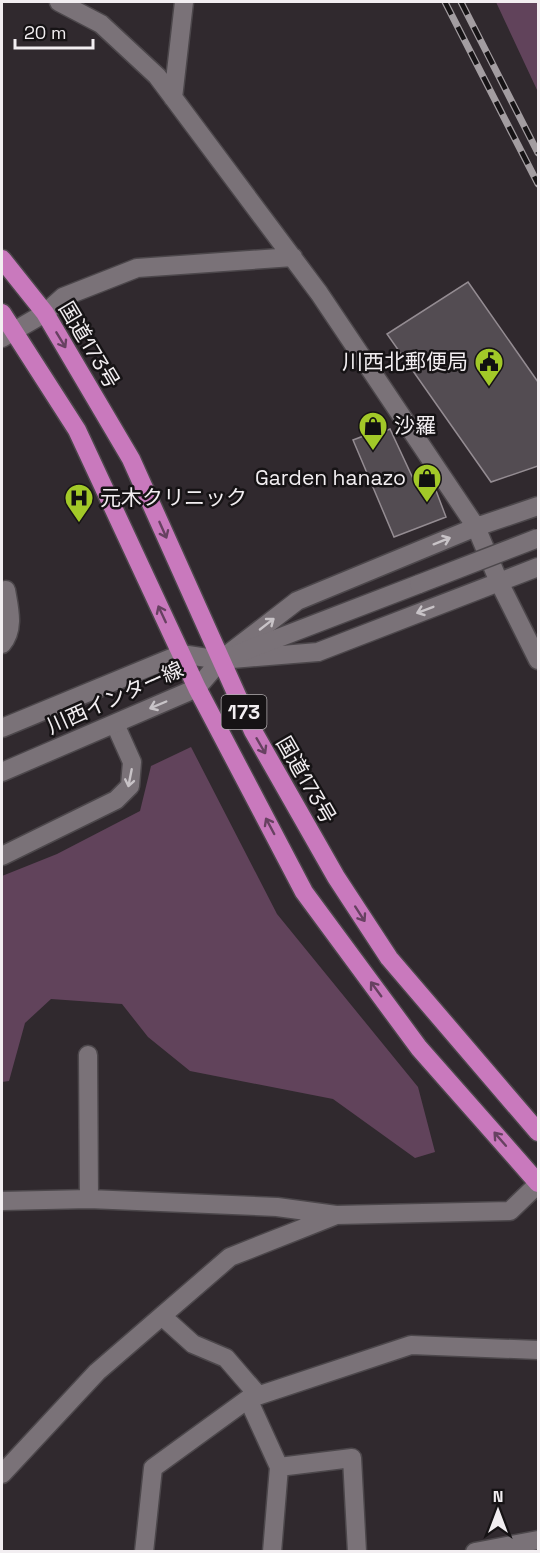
<svg xmlns="http://www.w3.org/2000/svg" width="540" height="1553" font-family="'Space Grotesk','Noto Sans JP',sans-serif">
<style>
.green{fill:#61435b}
.building{fill:#534c52;stroke:#948c92;stroke-width:1.5}
.lines{fill:none;stroke-linecap:round;stroke-linejoin:round}
.minor-casing{stroke:#4c474b;stroke-width:21}
.tertiary-casing{stroke:#4c474b;stroke-width:21}
.secondary-casing{stroke:#4c474b;stroke-width:21}
.trunk-casing{stroke:#4c474b;stroke-width:21}
.minor{stroke:#7a7278;stroke-width:18}
.tertiary{stroke:#7a7278;stroke-width:18}
.secondary{stroke:#7a7278;stroke-width:18}
.trunk{stroke:#c979bd;stroke-width:18}
.rail-casing{stroke:#a39da1;stroke-width:7}
.rail{stroke:#161315;stroke-width:4.5;stroke-dasharray:14;stroke-linecap:butt}
.tertiary-bridge-casing{stroke:#4c474b;stroke-width:21;stroke-linecap:butt}
.tertiary-bridge{stroke:#7a7278;stroke-width:18}
.oneway{stroke:#674161}
.oneway2{stroke:#c8c3c7}
.labels{text-anchor:middle;stroke-width:5;stroke-linejoin:round;paint-order:stroke}
.shield{fill:#161315;stroke:#b0acaf;stroke-width:1.5}
.shield-label{font-size:20px;font-weight:bold;fill:#f2eef1}
.street-label{font-size:21px;fill:#f2eef1;stroke:#161315}
.poi-label{font-size:21px;fill:#f2eef1;stroke:#161315;text-anchor:end}
</style>
<rect width="100%" height="100%" fill="#30292e"/>
<path class="green" d="M496,2H538V92Z
M191,747L277,914L418,1087L435,1152L415,1158L333,1099L190,1071L148,1037L122,1004L51,999L25,1023L9,1081L2,1082V876L57,854L140,811L151,766Z"/>
<path class="building" d="M468,282L538,382V466L491,482L387,334Z
M382,429L383,432L390,429L417,487L426,484L428,491L435,488L446,517L394,537L353,440Z"/>
<g class="lines">
<g class="minor-casing">
<path id="minor" d="M59,2L101,24L157,76L319,293L476,527L499,582L538,660
M173,98L184,2
M2,338L45,313L63,297L137,268L293,257
M227,655L297,601L476,527L538,506
M232,659L318,652L538,567
M2,856L116,800L130,786L132,762L115,724
M88,1055L89,1199
M2,1201L89,1199L277,1207L336,1215L510,1211L538,1184
M163,1317L193,1344L226,1358L258,1395
M2,1474L97,1372L230,1257L334,1216
M144,1552L153,1468L248,1399
M272,1552L279,1467
M357,1552L352,1458L279,1467L248,1399L411,1345L538,1350
M475,1552L538,1540"/>
</g>
<g class="tertiary-casing">
<path id="tertiary" d="M2,644C15,629 9,608 6,590
M221,660L419,584"/>
</g>
<g class="secondary-casing">
<path id="secondary" d="M2,728L181,654L221,660
M2,772L197,688L221,660"/>
</g>
<g class="trunk-casing">
<path id="trunk" d="M2,259L45,313L131,459L253,731L336,877L389,958L538,1132
M2,313L77,430L197,688L304,892L419,1048L538,1183"/>
</g>
<use href="#minor" class="minor"/>
<use href="#tertiary" class="tertiary"/>
<use href="#secondary" class="secondary"/>
<use href="#trunk" class="trunk"/>
<g class="rail-casing">
<path id="rail" d="M445,2L538,184
M461,2L538,153"/>
</g>
<use href="#rail" class="rail"/>
<g class="tertiary-bridge-casing">
<path id="tertiary-bridge" d="M419,584L538,538"/>
</g>
<use href="#tertiary-bridge" class="tertiary-bridge"/>
</g>
<defs><path id="oneway-shaft" d="M-6 0H5M1.5-3L5.5 0L1.5 3" fill="none" stroke-width="1.6" stroke-linecap="round" stroke-linejoin="round" transform="scale(1.5)"/></defs>
<g class="oneway">
<use href="#oneway-shaft" transform="translate(61 340) rotate(59)"/>
<use href="#oneway-shaft" transform="translate(163 530) rotate(66)"/>
<use href="#oneway-shaft" transform="translate(162 614) rotate(-115)"/>
<use href="#oneway-shaft" transform="translate(261 746) rotate(60)"/>
<use href="#oneway-shaft" transform="translate(270 826) rotate(-118)"/>
<use href="#oneway-shaft" transform="translate(360 914) rotate(57)"/>
<use href="#oneway-shaft" transform="translate(376 989) rotate(-126)"/>
<use href="#oneway-shaft" transform="translate(500 1139) rotate(-131)"/>
</g>
<g class="oneway2">
<use href="#oneway-shaft" transform="translate(442 541) rotate(-22)"/>
<use href="#oneway-shaft" transform="translate(425 610) rotate(159)"/>
<use href="#oneway-shaft" transform="translate(267 624) rotate(-38)"/>
<use href="#oneway-shaft" transform="translate(158 705) rotate(157)"/>
<use href="#oneway-shaft" transform="translate(130 778) rotate(101)"/>
</g>
<defs>
<g id="civic-pin" transform="scale(1.5)"><path d="M0 17L-7.5 6A9.5 9.5 0 1 1 7.5 6Z" fill="#a2c928" stroke="#161315"/><path d="M-.6-6.5H3V-4.5H.6V-3L4-1V1h2V6H-6V1h2V-1L-.6-3ZM-1.2 2.5V6h2.4V2.5Z" fill="#111"/></g>
<g id="shop-pin" transform="scale(1.5)"><path d="M0 17L-7.5 6A9.5 9.5 0 1 1 7.5 6Z" fill="#a2c928" stroke="#161315"/><path d="M-5-2.5h2.3a2.7 3.5 0 0 1 5.4 0H5L5.5 6h-11ZM-1.5-2.5h3a1.5 2.3 0 0 0-3 0Z" fill="#111"/></g>
<g id="hospital-pin" transform="scale(1.5)"><path d="M0 17L-7.5 6A9.5 9.5 0 1 1 7.5 6Z" fill="#a2c928" stroke="#161315"/><path d="M-5-5h3v3.5h4V-5h3V5h-3V1.5h-4V5h-3Z" fill="#111"/></g>
</defs>
<g fill-rule="evenodd">
<use href="#civic-pin" x="489" y="362"/>
<use href="#shop-pin" x="373" y="426"/>
<use href="#shop-pin" x="427" y="478"/>
<use href="#hospital-pin" x="79" y="498"/>
</g>
<g class="labels">
<rect class="shield" x="221.5" y="695" width="45" height="34" rx="4.5"/>
<g class="shield-label">
<text x="244" y="719">173</text>
</g>
<g class="street-label">
<text transform="translate(89 345) rotate(59)" y="7">国道173号</text>
<text transform="translate(115 698) rotate(-24)" y="7">川西インター線</text>
<text transform="translate(306 780) rotate(60)" y="7">国道173号</text>
</g>
<g class="poi-label">
<text x="468" y="369">川西北郵便局</text>
<text x="394" y="433" text-anchor="start">沙羅</text>
<text x="406" y="485">Garden hanazo</text>
<text x="100" y="505" text-anchor="start">元木クリニック</text>
</g>
</g>
<rect width="540" height="1553" fill="none" stroke="#f2eef1" stroke-width="6"/>
<g transform="translate(498 1511)" stroke="#161315" stroke-width="4.5" paint-order="stroke">
<path d="M0-4.5L10 22L0 15L-10 22Z" fill="#f2eef1"/>
<text y="-9" font-size="16" font-weight="bold" text-anchor="middle" fill="#f2eef1">N</text>
</g>
<path d="M15 39v9h78v-9" fill="none" stroke="#f2eef1" stroke-width="3"/>
<text x="24" y="39" font-size="18" fill="#f2eef1" stroke="#161315" stroke-width="4.5" paint-order="stroke">20 m</text>
</svg>
